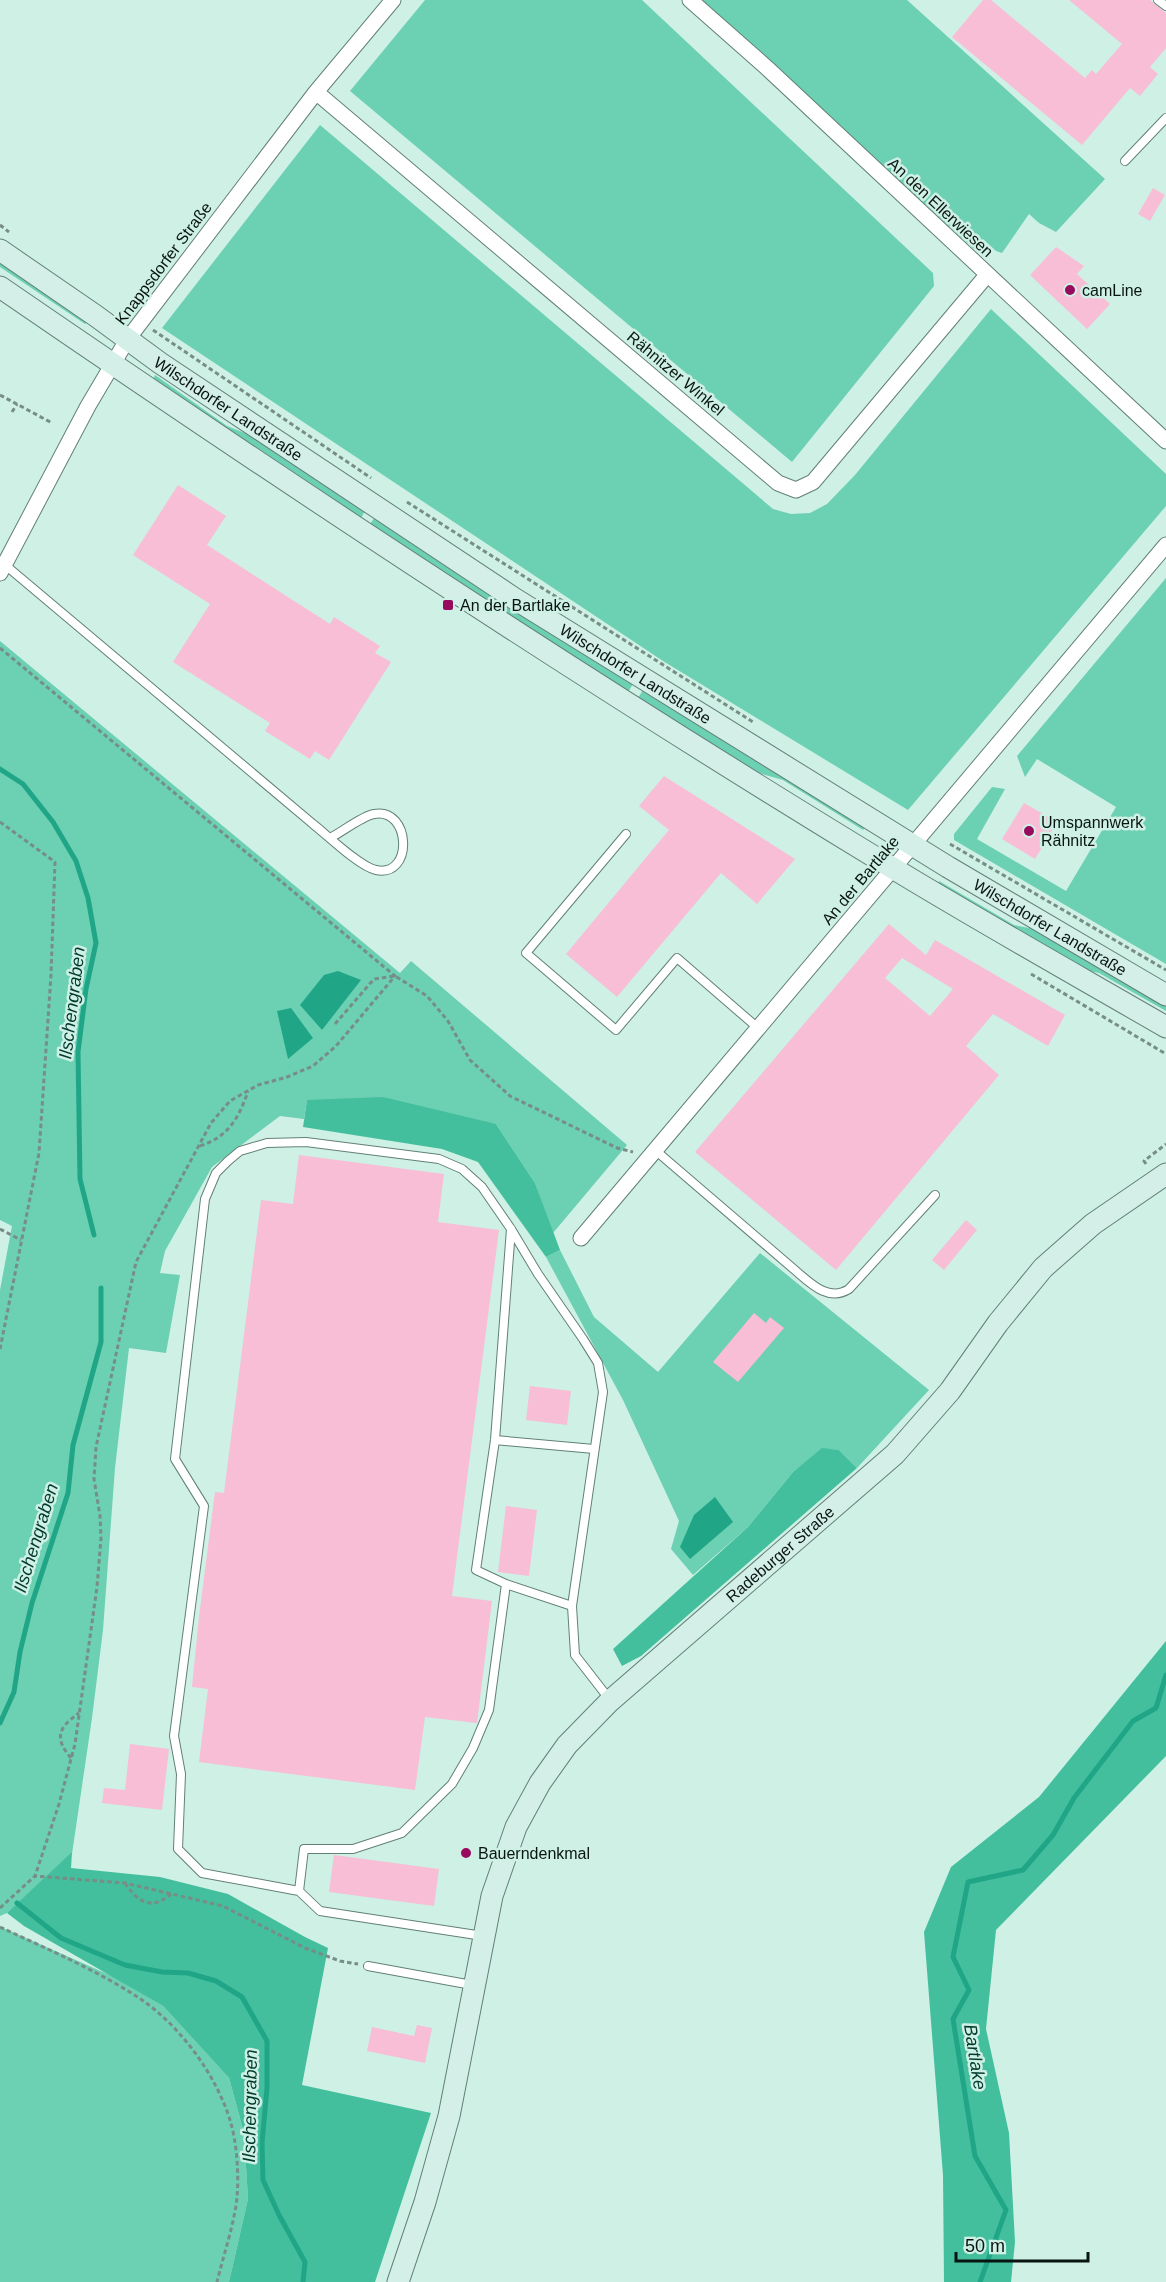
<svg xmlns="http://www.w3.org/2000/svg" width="1166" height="2282" font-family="Helvetica,sans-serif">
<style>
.green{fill:#6cd0b3}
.forest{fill:#43bf9e}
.water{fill:#20a687}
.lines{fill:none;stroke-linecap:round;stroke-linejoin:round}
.stream{stroke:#20a687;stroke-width:5}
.building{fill:#f7bed5;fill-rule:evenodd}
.service-casing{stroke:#628076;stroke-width:10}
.minor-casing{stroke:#628076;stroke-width:17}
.secondary-casing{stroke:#628076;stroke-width:23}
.path{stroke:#768e86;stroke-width:3;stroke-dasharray:4.5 3;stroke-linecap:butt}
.service{stroke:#fff;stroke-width:8}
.minor{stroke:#fff;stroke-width:15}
.secondary{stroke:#d4efe7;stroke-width:21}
.poi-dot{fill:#980a5e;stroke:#cff0e5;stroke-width:2}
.labels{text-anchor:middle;stroke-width:5;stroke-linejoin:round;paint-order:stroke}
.street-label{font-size:16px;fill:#091511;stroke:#cff0e5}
.poi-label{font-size:16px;fill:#091511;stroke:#cff0e5;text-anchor:start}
.water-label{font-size:18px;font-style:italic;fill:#023b2e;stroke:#cff0e5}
</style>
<rect width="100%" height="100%" fill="#cff0e5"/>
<path class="green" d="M425,0H642L933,273L934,286L792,462L350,91Z
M698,0H907L1105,179L1056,232L1039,223L1029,214L1002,253L996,251L983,239L974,249Z
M320,125L773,509L791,514L810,513L827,504L855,475L991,309L1166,474V506L908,810L663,661L162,328Z
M0,259L89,320L85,324L0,267Z
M155,375L227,426L255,437L365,511L361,518L245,444L153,380Z
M375,517L633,684L628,692L370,524Z
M1166,578V964L954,840V834L992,787L1005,789L977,839L1066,891L1116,807L1037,759L1025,777L1017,756Z
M0,641L400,973L411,961L627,1145L553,1233L535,1183L496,1124L307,1100L304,1119L280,1116L212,1167L165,1251L160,1273L180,1275L166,1353L129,1348L115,1468L103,1630L92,1718L72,1854L7,1913L0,1916V1290L12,1226L0,1220Z
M643,690L866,826L863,830L783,780L755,772L638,698Z
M939,881L1014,925L1034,929L1166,1005V1011L1099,973L1085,970L938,884Z
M560,1250L594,1317L658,1372L760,1253L929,1390L857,1468L839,1450L822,1449L793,1472L748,1527L693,1575L671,1549L679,1521L623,1400L546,1257Z
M3,1928L112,1976L163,2006L229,2078L244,2133L248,2199L229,2282H0V1929Z"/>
<path class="forest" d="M383,1097L496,1124L535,1183L560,1250L546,1257L478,1162L442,1149L303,1127L307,1100Z
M822,1448L839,1450L857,1468L641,1656L622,1666L613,1649L748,1527L793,1472Z
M1166,1641V1756L996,1930L986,2029L1009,2133L1015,2242L1011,2282H944L943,2175L924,1932L951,1867L1039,1797Z
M72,1852L71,1868L160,1877L228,1894L305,1937L328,1948L302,2085L431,2113L375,2282H229L248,2199L244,2133L229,2078L163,2006L24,1926L7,1913Z"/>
<path class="water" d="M338,971L361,980L322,1030L300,1005L324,975Z
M291,1008L313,1038L288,1059L277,1011Z
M715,1497L733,1522L690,1559L680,1547L694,1515Z"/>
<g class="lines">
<path class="stream" d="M0,769L23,784L53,822L76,861L88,898L96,943L86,989L78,1052L80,1179L94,1235
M0,1723L14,1692L20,1652L32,1603L68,1493L73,1445L101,1342V1288
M17,1903L61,1938L125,1965L162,1972L188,1973L216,1981L242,1997L267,2041V2088L262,2143L263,2180L279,2215L305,2262L303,2282
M980,2282L1006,2210L975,2156L953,2019L969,1990L953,1957L968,1882L1023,1870L1053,1835L1074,1798L1133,1721L1156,1708L1166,1675"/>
</g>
<path class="building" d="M983,0H991L1085,78L1092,70L1096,74L1122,44L1069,0H1150L1166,13V48L1150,67L1158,74L1140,96L1130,88L1082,145L952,37Z
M1153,188L1165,195L1150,221L1138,214Z
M1056,247L1084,266L1077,274L1110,304L1087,329L1030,275Z
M178,485L226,516L207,545L330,624L334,617L380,646L375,653L391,662L329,760L315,751L310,759L265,731L270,723L173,662L210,604L133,555Z
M664,776L795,859L757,904L721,873L617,997L566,954L669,830L639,806Z
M1024,803L1057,822L1035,859L1002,839Z
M889,924L926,955L935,940L1065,1015L1048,1046L993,1014L966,1046L999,1075L836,1270L695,1152ZM902,958L953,989L930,1016L885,978Z
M299,1155L444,1174L438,1222L499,1230L452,1596L492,1601L477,1723L425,1717L415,1790L199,1762L208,1689L192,1687L199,1617L215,1492L224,1493L261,1200L293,1204Z
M966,1220L977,1230L944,1270L932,1260Z
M754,1313L766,1323L770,1317L784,1328L738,1382L713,1362Z
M530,1386L571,1391L567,1425L526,1420Z
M506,1506L537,1510L529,1576L498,1572Z
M130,1744L169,1749L162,1810L102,1803L104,1788L125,1790Z
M334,1855L439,1869L434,1906L329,1892Z
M417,2025L432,2028L425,2063L367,2051L372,2027L414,2036Z"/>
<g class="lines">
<g class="service-casing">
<path id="service" d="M1158,0L1166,6
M1125,161L1166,118
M4,564L313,824C327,835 360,867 376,870C414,878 411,807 374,814C362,816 342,832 330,838
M626,834L526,953L616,1030L677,958L758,1028
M655,1150L796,1271C811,1284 829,1302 849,1289L935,1195
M511,1229L495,1440L476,1570L506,1584L572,1606
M495,1440L594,1449
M299,1891L304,1849H353L402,1833L452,1784L473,1748L489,1710L506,1584
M483,1936L320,1911L299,1891L202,1873L178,1849L181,1774L174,1736L204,1506L175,1459L205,1199L216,1173L228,1161L240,1151L267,1143L306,1142L439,1159L462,1169L482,1187L511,1229L538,1274L583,1339L598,1363L603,1392L572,1606L575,1655L610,1700
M368,1966L472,1985"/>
</g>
<g class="minor-casing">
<path id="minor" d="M690,0L767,68L1166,441
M316,92L778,483L796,490L813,482L987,275
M0,573L88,406L127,340L316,92L393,0
M581,1238L1166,545"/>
</g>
<g class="secondary-casing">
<g id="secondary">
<path id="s1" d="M0,250L96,316L160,363L515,599L948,867L1166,995"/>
<path d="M0,287C294,489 591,685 896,870C985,924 1076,975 1166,1027"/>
<path id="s2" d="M398,2282L425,2202L449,2116L492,1896L516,1827L540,1783L567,1745L610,1701L895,1454L950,1391L998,1323L1043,1268L1093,1224L1166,1174"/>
</g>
</g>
<path class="path" d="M0,225L9,232
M153,330L371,478
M0,395L52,423
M12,412L17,404
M407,502L753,722
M0,648L395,976L336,1046L313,1066L287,1077L258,1085L230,1101L211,1123L136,1262L96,1447L94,1479L100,1516L101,1538L97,1587L75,1744L59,1804L35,1876
M0,822L55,862L51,975L39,1153L0,1349
M950,844L1166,970
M1031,974L1166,1054
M335,1024L374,979L395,976L427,996L448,1021L470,1060L510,1096L617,1148L633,1152
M200,1146C228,1137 239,1118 248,1091
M1146,1164L1144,1161L1166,1144
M0,1229L21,1240
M71,1758C54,1738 58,1728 79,1713
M125,1883C138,1902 151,1911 171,1894
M0,1908L35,1876L125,1883L223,1906L305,1948L340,1961L358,1964
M0,1927C47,1949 99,1971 142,2000C181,2027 216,2075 230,2120C237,2143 239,2174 237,2197C235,2221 223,2257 217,2282"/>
<use href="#service" class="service"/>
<use href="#minor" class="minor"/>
<use href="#secondary" class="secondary"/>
</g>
<g class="poi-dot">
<circle cx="1070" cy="290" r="6"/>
<rect x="442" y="599" width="12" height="12" rx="3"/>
<circle cx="1029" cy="831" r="6"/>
<circle cx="466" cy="1853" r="6"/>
</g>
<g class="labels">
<g class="street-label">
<text transform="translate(941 207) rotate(43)" y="6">An den Ellerwiesen</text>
<text transform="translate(163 263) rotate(-53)" y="6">Knappsdorfer Straße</text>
<text transform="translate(676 373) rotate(40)" y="6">Rähnitzer Winkel</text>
<text dy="6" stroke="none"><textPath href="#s1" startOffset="278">Wilschdorfer Landstraße</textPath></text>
<text dy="6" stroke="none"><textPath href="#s1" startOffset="764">Wilschdorfer Landstraße</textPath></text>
<text transform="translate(860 880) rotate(-50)" y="6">An der Bartlake</text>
<text dy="6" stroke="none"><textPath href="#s1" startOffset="1250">Wilschdorfer Landstraße</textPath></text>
<text dy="6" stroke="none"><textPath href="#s2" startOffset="854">Radeburger Straße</textPath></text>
</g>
<g class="poi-label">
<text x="1082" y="296">camLine</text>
<text x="460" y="611">An der Bartlake</text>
<text x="1041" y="828">Umspannwerk<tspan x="1041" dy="18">Rähnitz</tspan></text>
<text x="478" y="1859">Bauerndenkmal</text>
</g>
<g class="water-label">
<text transform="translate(72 1003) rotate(-83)" y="6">Ilschengraben</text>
<text transform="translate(36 1538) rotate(-73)" y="6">Ilschengraben</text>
<text transform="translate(975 2057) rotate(81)" y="6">Bartlake</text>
<text transform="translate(250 2106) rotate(-89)" y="6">Ilschengraben</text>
</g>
</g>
<path d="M956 2252v9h132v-9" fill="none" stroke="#091511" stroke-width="3"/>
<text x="965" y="2252" font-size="18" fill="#091511" stroke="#cff0e5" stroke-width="4.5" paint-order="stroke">50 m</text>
</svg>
